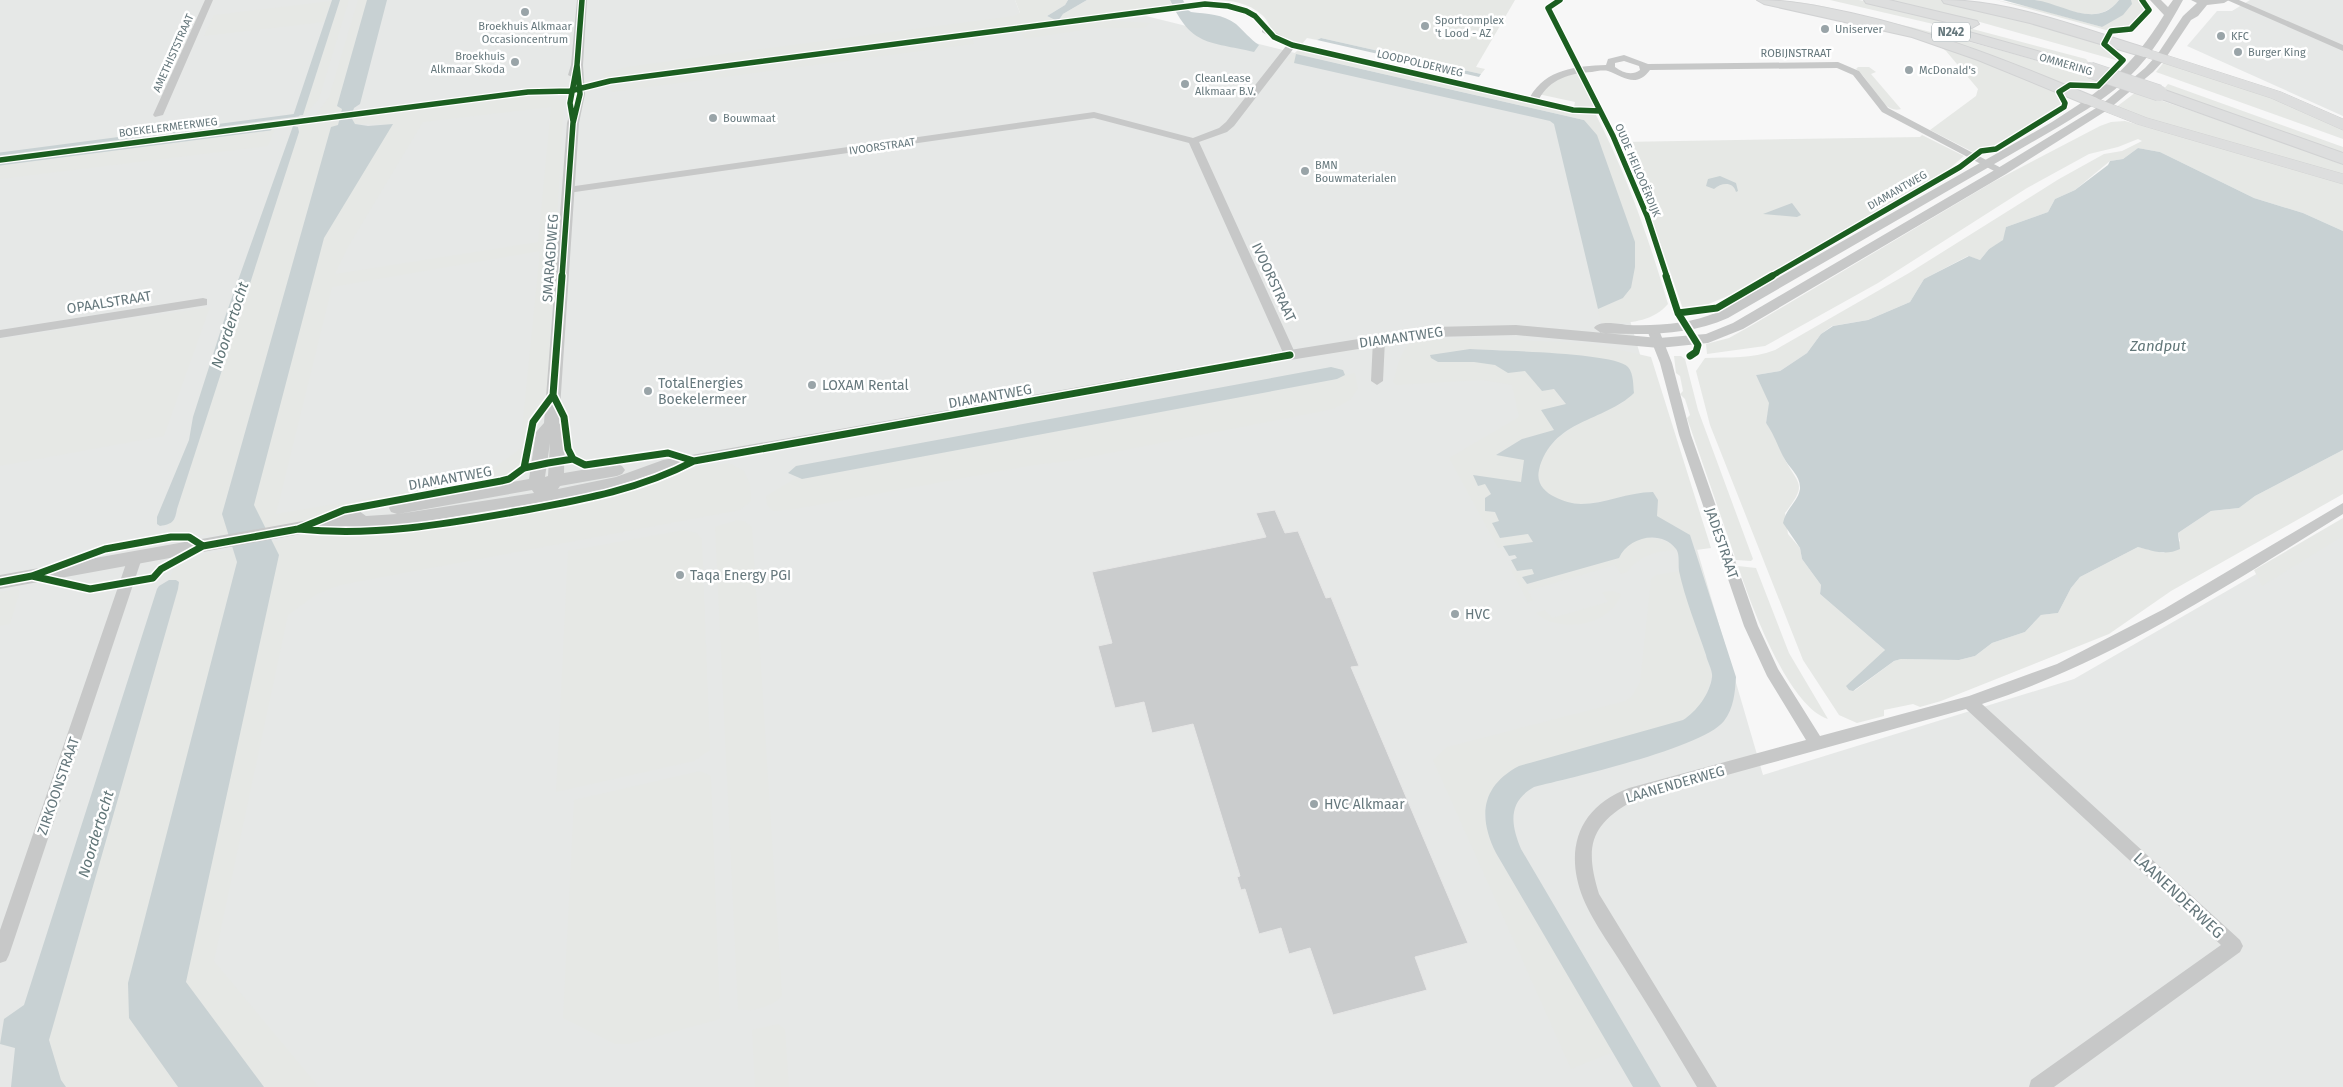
<svg xmlns="http://www.w3.org/2000/svg" width="2343" height="1087" font-family="'Fira Sans',sans-serif">
<style>
.built{fill:#e6e8e7}
.green{fill:#e6e8e5;fill-rule:evenodd}
.water{fill:#c8d1d3}
.lines{fill:none;stroke-linecap:round;stroke-linejoin:round}
.stream{stroke:#c8d1d3;stroke-width:3}
.building{fill:#cacccd;stroke:#e6e6e6}
.primary-casing{stroke:#d2d3d3;stroke-width:1}
.trunk-casing{stroke:#d1d2d3;stroke-width:2}
.minor{fill:#c7c8c8;fill-rule:evenodd}
.tertiary{fill:#c7c8c8;fill-rule:evenodd}
.primary{fill:#dddede;fill-rule:evenodd}
.trunk{fill:#dddede;fill-rule:evenodd}
.trunk-bridge-casing{stroke:#d1d2d3;stroke-width:17;stroke-linecap:butt}
.trunk-bridge{stroke:#dddede;stroke-width:16}
.cycleway-far1-casing{stroke:#fff;stroke-width:8}
.cycleway-casing{stroke:#fff;stroke-width:10}
.cycleway-far1{stroke:#1b5e20;stroke-width:5.5}
.cycleway{stroke:#1b5e20;stroke-width:7}
.poi-dot{fill:#99a4a8;stroke:#fff;stroke-width:2}
.labels{text-anchor:middle;stroke-width:5;stroke-linejoin:round;paint-order:stroke}
.far-poi-label{font-size:11px;fill:#66787d;stroke:#fff;text-anchor:start}
.far-street-label{font-size:11px;fill:#66787d;stroke:#fff}
.shield{fill:#fff;stroke:#94a0a4;stroke-width:1}
.shield-label{font-size:12px;font-weight:bold;fill:#66787d}
.street-label{font-size:14px;fill:#66787d;stroke:#fff}
.poi-label{font-size:14px;fill:#66787d;stroke:#fff;text-anchor:start}
.water-label{font-size:15px;font-style:italic;fill:#617678;stroke:#fff}
.near-street-label{font-size:16px;fill:#66787d;stroke:#fff}
</style>
<rect width="100%" height="100%" fill="#f7f7f7"/>
<path class="built" d="M0,0H1015L1020,13L1021,31L1146,16L1572,122L1763,775L2074,679L2343,524V1087H0Z
M2250,0H2343V116L2187,46L2217,11H2232Z"/>
<path class="green" d="M340,0H349L319,99L301,119H298L303,115Z
M358,0H367L337,106L342,109L341,114L314,117L329,97Z
M1015,0H1068L1065,5L1047,16L1055,20L604,81L603,74L626,67L1014,16L1020,13Z
M1087,0H1170L1172,5L1059,20L1063,14Z
M1214,0H1515L1476,67L1485,69L1481,74L1321,38L1317,40L1307,38L1302,44C1292,42 1281,39 1273,31C1269,26 1268,20 1262,15C1249,3 1231,0 1214,0Z
M1771,0C1806,0 1842,11 1876,19C1952,36 2027,57 2101,80C2088,88 2076,81 2063,86L1860,18Z
M1830,0H1859L1878,4L2086,59L2092,67L1972,33Z
M1883,0H1942L1974,6L2100,44L2120,59L2119,61L1980,22Z
M1996,0L2030,7L2102,27L2131,0H2139L2145,9L2127,27L2106,30Z
M2035,0H2119C2098,28 2063,7 2035,0Z
M331,1L324,22L204,36L214,15Z
M1104,20L1151,23L1144,28H1096L1024,39L1021,32Z
M972,38L974,44L612,92L610,86Z
M1931,40L2057,90L2056,94L2062,104L1998,145L1973,152L1930,130L1976,96L1978,89L1946,51Z
M1298,50L1556,109L1596,115C1627,175 1649,239 1668,304C1652,323 1624,324 1601,323L1598,309L1623,298L1631,288L1584,120L1296,54L1294,63L1286,61Z
M2165,61L2244,86L2343,128V139L2156,72Z
M1858,67H1869L1876,72L1871,74L1901,109C1881,115 1871,79 1856,69Z
M1577,72L1594,106L1591,110L1574,107L1575,102L1538,94L1550,82Z
M2168,84L2343,147V155L2163,90Z
M2136,92L2284,142L2343,165V175L2146,119L2115,108Z
M528,94L564,99L547,390L541,406L530,416L521,466L512,475L500,480L336,509L308,522L265,529L253,505L324,238L392,124H354L351,117ZM551,107L538,242L335,274L348,247L423,122ZM540,251L520,449L479,479L276,514L332,287Z
M339,119L338,125L331,128L222,514L229,535H170L167,530L168,525L176,519L177,509L299,132L297,124Z
M2125,121L2343,182V231L2303,213L2254,198L2160,152L2138,148L2123,159L2110,161L2075,190L2055,199L2048,212L2006,227L2004,240L1989,249L1980,260L1968,256L1924,279L1910,302L1868,320L1832,326L1821,334L1807,353L1780,371L1756,375L1770,403L1766,423C1770,428 1774,434 1777,439C1780,445 1781,452 1784,458C1799,486 1808,483 1785,513L1788,534L1800,548L1802,559L1821,585L1820,594L1885,650L1854,691L1894,661L1901,659L1959,660L1975,656L1992,643L2025,632L2041,615L2058,613L2071,588L2080,577L2138,547L2164,553L2180,541L2178,533L2211,511L2239,508L2255,496L2343,450V494L2171,591L2109,634L1941,701L1920,707L1913,704L1884,710V716L1857,723L1839,715L1803,660L1710,425L1696,371L1705,358C1730,357 1751,359 1775,350L1909,273L2059,179L2104,154L2122,151L2142,141L2138,139L2118,147L2089,154L2027,188L1878,283L1765,346L1707,354L1706,344L1729,338L1754,324L1993,182L2100,126L2111,122Z
M275,129L268,146L0,179V165Z
M1922,135L1964,156L1950,168L1735,293L1706,305L1683,309L1647,205L1621,142L1920,137Z
M210,307L164,436L0,466V339Z
M1460,338L1590,343L1651,357L1711,548L1696,550L1690,535L1657,516L1658,500L1653,492C1625,492 1594,509 1566,502C1555,499 1541,491 1539,479C1532,440 1597,414 1624,403L1590,357L1470,349L1430,355L1438,362C1456,362 1478,359 1495,365C1512,371 1504,374 1525,371L1542,391L1554,389L1566,405L1554,430L1522,439L1497,454L1524,460L1521,482L1473,475L1485,484L1491,495L1486,511L1495,512L1500,521L1492,523L1500,538L1528,534L1533,542L1498,548L1449,458L1519,417L1512,385L1482,380L1396,385L1393,382C1398,367 1400,347 1415,341Z
M1674,356H1681L1685,359L1698,410L1753,559L1751,561L1736,560L1687,418L1690,415L1685,399L1680,394L1683,391L1680,376L1676,373Z
M1355,373L1358,388L1350,400L1333,409L1069,461L1034,465L795,509L773,511L767,505L766,496L796,478L802,479L1337,379L1345,375Z
M729,463L744,471L750,484L751,501L740,510L340,585L317,594L288,615L214,961L319,1087H264L186,982L279,555L271,542L305,535L324,537L416,531L480,520L590,500L624,492L697,468Z
M2343,518V536L2262,586L2254,570Z
M737,520L744,521L752,527L782,996C773,1006 752,1013 738,1009L715,527Z
M684,530L697,533L702,539L710,750L694,761L556,792L568,551Z
M1641,538C1656,538 1667,539 1677,550C1656,551 1641,555 1627,572L1621,574L1615,565L1528,591L1533,600L1528,602L1511,570L1532,569L1534,574L1522,578L1527,584L1619,558C1624,547 1630,543 1641,538Z
M233,549L237,562L129,1018L178,1087H66L61,1080L49,1040L178,589L179,582L169,580L174,567L206,554Z
M1738,566L1756,568L1789,653L1828,719C1788,706 1751,605 1738,566Z
M1679,571L1712,676L1705,697L1694,713L1683,720L1510,771L1494,786L1486,805L1484,816L1496,853L1613,1052L1571,1069L1433,760L1447,747L1625,701L1632,696L1640,682L1651,579L1656,575Z
M17,589L20,591L10,624L0,626V592Z
M1613,591L1621,594C1611,626 1559,634 1536,613L1545,610L1552,618L1608,602L1602,592Z
M700,771L711,776L720,1019L629,1044H615L563,1018L574,800Z
M778,1024L785,1029L789,1087H755L752,1030Z"/>
<path class="water" d="M332,0H340L303,115L293,116Z
M367,0H387L360,104L354,108L351,117L355,124L368,126L393,124L324,238L254,505L279,555L186,982L264,1087H178L129,1018L128,983L237,562L222,514L331,127L338,125L342,109L337,106Z
M1068,0H1087L1063,14L1059,20H1055L1047,16L1065,5Z
M1170,0H1183L1188,10L1191,12C1207,14 1223,14 1236,24C1244,31 1250,39 1259,45L1254,52C1208,41 1192,47 1170,0Z
M2003,0C2014,0 2025,0 2035,0C2064,4 2096,30 2119,0H2131L2132,4L2123,15L2102,27Z
M1321,38L1481,74L1479,77L1317,40Z
M1296,54L1584,120L1597,135L1635,242V267L1631,288L1623,298L1598,309L1554,124L1550,121L1294,63Z
M293,126L298,127L299,132L177,509C175,521 173,524 160,526L157,524V517L189,440L193,417L225,317Z
M2138,148L2160,152L2254,198L2303,213L2343,231V450L2255,496L2239,508L2211,511L2178,533L2180,549C2166,556 2153,551 2138,547L2080,577L2071,588L2058,613L2041,615L2025,632L1992,643L1975,656L1959,660L1901,659L1894,661L1853,691L1849,690L1846,686L1885,650L1820,594L1821,585L1802,559L1800,548L1783,523C1786,508 1798,502 1800,489C1801,476 1789,468 1784,458C1777,445 1775,436 1766,423L1769,403L1756,375L1780,371L1807,353L1821,334L1833,326L1868,320L1910,302L1924,279L1969,256L1980,260L1989,249L2003,240L2006,227L2048,212L2055,199L2075,190L2108,165L2110,161L2123,159Z
M1720,176L1736,183L1738,191L1736,192C1733,181 1721,183 1714,189L1706,186L1708,179Z
M1792,203L1801,215L1797,217L1763,214Z
M1470,349C1496,351 1615,352 1628,367C1634,374 1633,386 1634,393C1604,422 1552,419 1539,470C1536,483 1544,492 1555,497C1563,501 1572,504 1581,504C1605,504 1628,492 1653,492L1658,500L1657,516L1690,535L1736,677C1735,692 1734,708 1724,721C1703,748 1573,777 1534,787C1507,802 1511,825 1521,849L1661,1087H1633L1496,853C1478,817 1481,786 1519,766L1683,720C1696,712 1710,694 1712,677C1713,671 1707,661 1706,655C1697,628 1685,599 1679,571C1678,564 1680,554 1676,549C1661,529 1628,537 1619,558L1527,584L1522,577L1534,574L1532,569L1517,571L1511,560L1517,558L1515,555L1509,556L1503,546L1533,542L1528,534L1500,538L1492,523L1499,521L1495,512L1485,511V498L1491,494L1485,484L1478,486L1473,475L1521,482L1524,460L1496,455L1522,439L1554,430L1541,410L1566,404L1554,389L1542,391L1525,371L1508,373L1495,365L1474,362H1438L1431,358L1430,355Z
M1331,367L1343,370L1345,375L1337,379L802,479L788,473L796,466Z
M169,580H176L179,582L178,589L49,1040L61,1080L66,1087H11L15,1048L0,1044L4,1019L24,1005L157,589L159,586Z"/>
<g class="lines">
<path class="stream" d="M0,154L298,115
M0,164L270,129"/>
</g>
<path class="building" d="M1275,510L1285,533L1298,531L1326,598L1331,597L1359,666L1351,667L1468,943L1415,957L1427,990L1333,1015L1310,948L1289,954L1281,928L1259,934L1245,889L1241,890L1237,877L1240,876L1193,724L1152,733L1144,702L1115,708L1098,646L1112,643L1092,572L1266,537L1256,513Z"/>
<g class="lines">
<g class="primary-casing">
<path id="primary" d="M2144,48L2281,92L2343,119V130L2271,98L2139,55L2137,52L2139,49Z
M2091,96L2147,118L2343,174V184L2137,124L2086,104L2083,101L2086,98Z"/>
</g>
<g class="trunk-casing">
<path id="trunk" d="M1757,0C1789,0 1819,6 1851,13C1937,32 2016,64 2097,98L2099,101L2097,104H2085L1978,60L1912,37L1764,4Z
M1864,0H1889L1977,21L1979,24L1972,28L1866,3Z
M1942,0C2012,0 2083,29 2149,49L2152,52L2144,57L2030,23L1944,3Z
M1951,27L2095,67L2098,70L2090,75L1946,34L1944,31L1946,28Z
M2159,88L2343,153V164L2153,96L2151,93L2153,90Z"/>
</g>
<path class="minor" d="M205,0H213L163,115L155,117L153,115Z
M2227,0H2239L2343,45V51Z
M1265,27L1295,43L1530,97C1546,69 1576,66 1606,65L1608,59L1624,55L1648,64L1838,62L1859,71L1888,108L2007,171L2006,173H1998L1882,112L1853,75L1837,68L1650,70C1636,89 1623,76 1608,71C1604,70 1596,71 1592,72C1570,73 1550,79 1539,99L1576,108V112L1573,113L1294,48L1234,126L1227,132L1199,142L1296,355L1290,359L1284,355L1189,143L1094,118L568,193L563,190L568,187L1094,112L1193,138L1219,128L1226,122L1286,46L1262,32V28ZM1624,61L1639,66L1640,70C1632,76 1623,73 1615,67V63Z
M203,298L207,299V305L0,338V330Z
M1653,326L1659,330L1672,363L1691,435L1758,626L1778,669L1820,736L1969,696L2057,664L2164,609L2343,503V514C2227,586 2113,661 1982,704L2240,940L2243,946L2240,952L2054,1087H2029L2031,1080L2221,945L1966,709L1633,801C1589,825 1585,848 1599,894L1717,1087H1697C1675,1050 1653,1013 1630,977C1616,953 1593,923 1583,898C1564,850 1578,807 1629,788L1806,740L1767,676L1744,626L1679,435L1660,363L1647,330Z
M1379,336L1385,340L1383,381L1377,385L1371,381L1373,340Z
M135,553L140,554L142,558L9,955L6,961L0,963V930L128,558L130,554Z"/>
<path class="tertiary" d="M577,0H587L583,65L585,94L579,123L559,423L565,430L564,473L617,464L622,466L625,470L622,474L617,476L560,486L558,489L616,477L663,460L1290,350L1433,327L1516,325L1659,338L1706,334L1733,323L1998,168L2101,105L2145,68L2157,55L2183,16L2197,3L2191,0H2229L2224,3L2207,5L2198,16L2191,20L2165,59L2153,72L2109,109L2006,174L1743,329L1708,343L1659,348L1516,335L1433,337L1290,360L665,471L590,494L392,527L363,528L345,526L0,589V575L359,511L366,516L397,514L391,512L389,508L391,504L529,479L536,432L544,423L567,123L573,101L574,78L568,75L571,65ZM550,443L548,476L545,477ZM532,490L534,493L398,514Z
M2150,0H2161L2168,7L2173,0H2183C2168,27 2152,55 2130,76C2109,97 2084,111 2060,126L1728,318C1687,336 1645,335 1601,333L1594,328C1599,320 1618,324 1627,325C1659,326 1689,324 1718,312L2052,122C2103,90 2132,67 2164,15Z"/>
<use href="#primary" class="primary"/>
<use href="#trunk" class="trunk"/>
<g class="trunk-bridge-casing">
<path id="trunk-bridge" d="M2090,70L2159,93"/>
</g>
<use href="#trunk-bridge" class="trunk-bridge"/>
<g class="cycleway-far1-casing">
<path id="cycleway-far1" d="M1560,0L1548,8L1613,136L1647,216L1667,277
M573,121L570,103L577,65L582,0
M0,160L528,92L570,91L610,81L1205,4L1228,6L1246,11L1255,16L1274,37L1292,45L1573,110L1600,111
M562,277L573,123L580,94L577,65
M1770,277L1960,167L1981,151L1996,149L2064,107L2065,103L2059,92L2070,85L2098,86L2123,60L2104,44L2111,31L2131,29L2149,10L2142,0"/>
</g>
<g class="cycleway-casing">
<path id="cycleway" d="M562,276L553,395L564,417L568,449L573,459
M1666,276L1678,313L1698,345L1696,352L1690,356
M1678,313L1717,308L1772,276
M524,468L533,422L553,395
M298,529C373,537 446,524 520,511C580,500 639,490 694,461L1290,355
M32,576L90,589L153,578L161,569L203,546L298,529L344,510L501,481L509,479L524,468L548,463L573,459L585,465L668,453L694,461
M0,582L32,576L105,549L171,537H189L203,546"/>
</g>
<use href="#cycleway-far1" class="cycleway-far1"/>
<use href="#cycleway" class="cycleway"/>
</g>
<g class="poi-dot">
<circle cx="525" cy="12" r="5"/>
<circle cx="1425" cy="26" r="5"/>
<circle cx="1825" cy="29" r="5"/>
<circle cx="2221" cy="36" r="5"/>
<circle cx="2238" cy="52" r="5"/>
<circle cx="515" cy="62" r="5"/>
<circle cx="1909" cy="70" r="5"/>
<circle cx="1185" cy="84" r="5"/>
<circle cx="713" cy="118" r="5"/>
<circle cx="1305" cy="171" r="5"/>
<circle cx="812" cy="385" r="5"/>
<circle cx="648" cy="391" r="5"/>
<circle cx="680" cy="575" r="5"/>
<circle cx="1455" cy="614" r="5"/>
<circle cx="1314" cy="804" r="5"/>
</g>
<g class="labels">
<g class="far-poi-label">
<text x="1435" y="24">Sportcomplex<tspan x="1435" dy="13">'t Lood - AZ</tspan></text>
<text x="525" y="30" text-anchor="middle">Broekhuis Alkmaar<tspan x="525" dy="13">Occasioncentrum</tspan></text>
<text x="1835" y="33">Uniserver</text>
<text x="2231" y="40">KFC</text>
<text x="2248" y="56">Burger King</text>
<text x="505" y="60" text-anchor="end">Broekhuis<tspan x="505" dy="13">Alkmaar Skoda</tspan></text>
<text x="1919" y="74">McDonald's</text>
<text x="1195" y="82">CleanLease<tspan x="1195" dy="13">Alkmaar B.V.</tspan></text>
<text x="723" y="122">Bouwmaat</text>
<text x="1315" y="169">BMN<tspan x="1315" dy="13">Bouwmaterialen</tspan></text>
</g>
<g class="far-street-label">
<text transform="translate(173 53) rotate(-66)" y="4">AMETHISTSTRAAT</text>
<text x="1796" y="57">ROBIJNSTRAAT</text>
<text transform="translate(1420 63) rotate(13)" y="4">LOODPOLDERWEG</text>
<text transform="translate(2066 64) rotate(16)" y="4">OMMERING</text>
<text transform="translate(168 127) rotate(-7)" y="4">BOEKELERMEERWEG</text>
<text transform="translate(882 146) rotate(-8)" y="4">IVOORSTRAAT</text>
<text transform="translate(1638 170) rotate(67)" y="4">OUDE HEILOOËRDIJK</text>
<text transform="translate(1897 190) rotate(-30)" y="4">DIAMANTWEG</text>
</g>
<rect class="shield" x="1932" y="22.5" width="38" height="19" rx="4"/>
<g class="shield-label">
<text x="1951" y="36">N242</text>
</g>
<g class="street-label">
<text transform="translate(550 258) rotate(-86)" y="5">SMARAGDWEG</text>
<text transform="translate(1274 282) rotate(65)" y="5">IVOORSTRAAT</text>
<text transform="translate(109 302) rotate(-9)" y="5">OPAALSTRAAT</text>
<text transform="translate(1401 337) rotate(-8)" y="5">DIAMANTWEG</text>
<text transform="translate(990 396) rotate(-10)" y="5">DIAMANTWEG</text>
<text transform="translate(450 478) rotate(-10)" y="5">DIAMANTWEG</text>
<text transform="translate(1722 543) rotate(71)" y="5">JADESTRAAT</text>
<text transform="translate(1675 784) rotate(-16)" y="5">LAANENDERWEG</text>
<text transform="translate(58 786) rotate(-71)" y="5">ZIRKOONSTRAAT</text>
</g>
<g class="poi-label">
<text x="658" y="388">TotalEnergies<tspan x="658" dy="16">Boekelermeer</tspan></text>
<text x="822" y="390">LOXAM Rental</text>
<text x="690" y="580">Taqa Energy PGI</text>
<text x="1465" y="619">HVC</text>
<text x="1324" y="809">HVC Alkmaar</text>
</g>
<g class="water-label">
<text transform="translate(230 325) rotate(-72)" y="5">Noordertocht</text>
<text x="2158" y="351">Zandput</text>
<text transform="translate(96 834) rotate(-73)" y="5">Noordertocht</text>
</g>
<g class="near-street-label">
<text transform="translate(2179 895) rotate(43)" y="6">LAANENDERWEG</text>
</g>
</g>
</svg>
